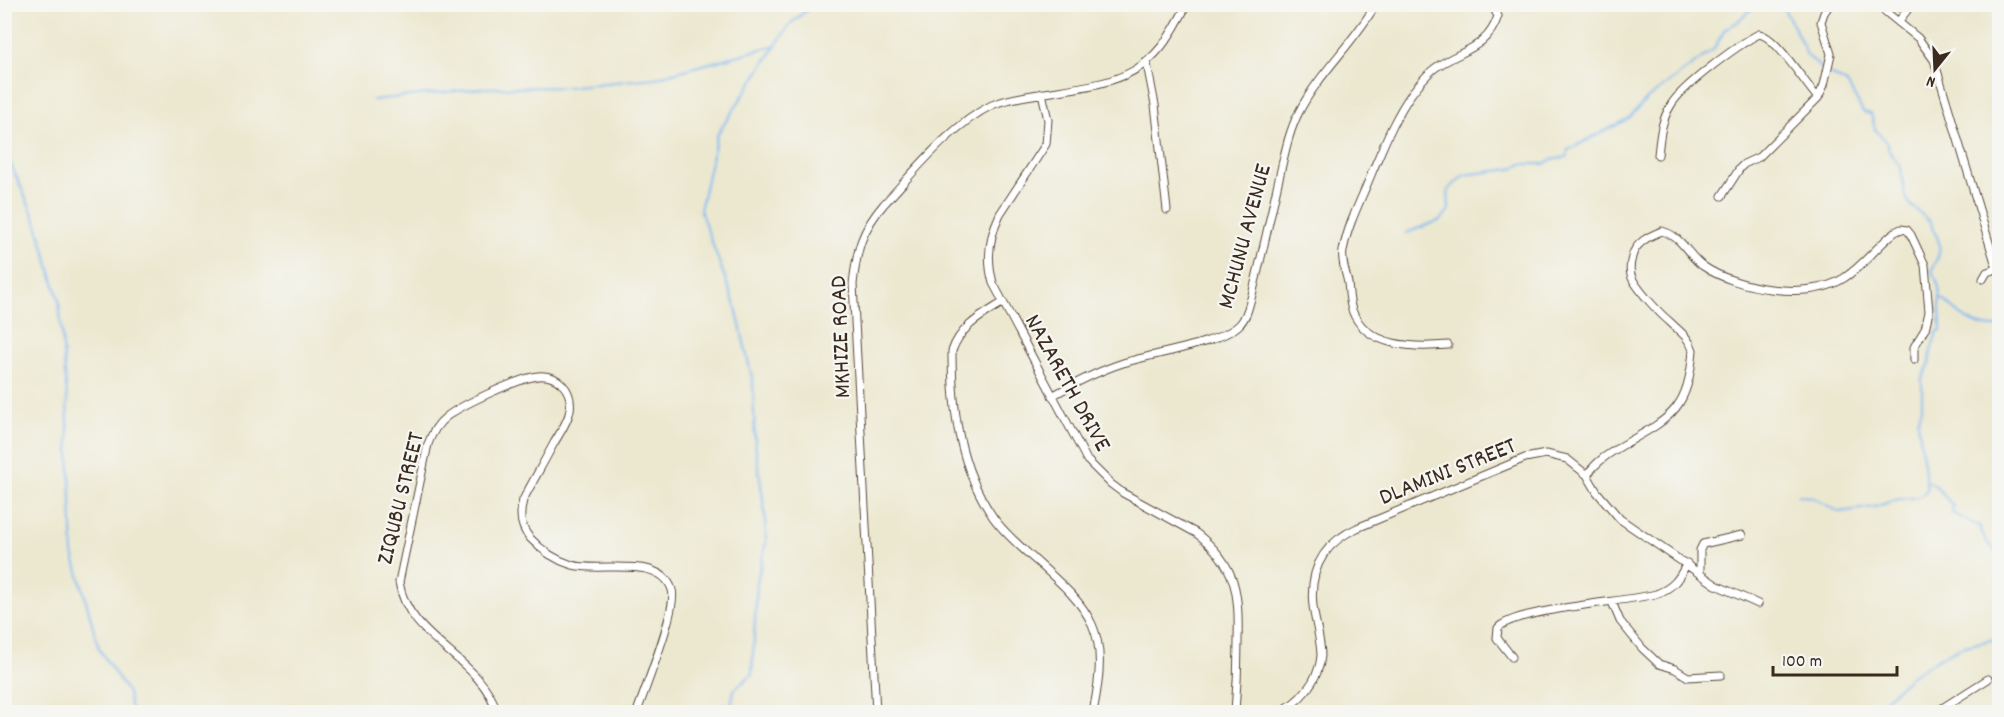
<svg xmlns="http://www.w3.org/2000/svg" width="2004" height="717" font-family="Dekko,sans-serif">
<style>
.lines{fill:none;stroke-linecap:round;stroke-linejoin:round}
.stream{stroke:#80b9f1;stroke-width:2}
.minor-casing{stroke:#564639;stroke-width:9}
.minor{stroke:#fff;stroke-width:7}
.labels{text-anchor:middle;stroke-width:4.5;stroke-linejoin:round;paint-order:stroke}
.street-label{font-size:24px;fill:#3b2a1e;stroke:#f6f6f2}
</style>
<rect width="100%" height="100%" fill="#f6f6f2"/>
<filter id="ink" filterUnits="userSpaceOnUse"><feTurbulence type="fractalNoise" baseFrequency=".0167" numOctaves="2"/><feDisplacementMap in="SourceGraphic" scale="12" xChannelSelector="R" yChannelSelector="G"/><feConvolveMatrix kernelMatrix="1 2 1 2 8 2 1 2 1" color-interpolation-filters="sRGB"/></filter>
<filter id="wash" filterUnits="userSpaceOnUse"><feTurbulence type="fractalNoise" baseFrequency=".008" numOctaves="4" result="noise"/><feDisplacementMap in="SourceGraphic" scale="24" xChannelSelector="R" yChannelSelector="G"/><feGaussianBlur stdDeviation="1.35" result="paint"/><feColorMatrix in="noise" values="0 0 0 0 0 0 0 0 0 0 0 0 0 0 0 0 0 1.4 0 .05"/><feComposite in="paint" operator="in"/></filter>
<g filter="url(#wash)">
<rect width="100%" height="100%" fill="#ece8d0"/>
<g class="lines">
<path class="stream" d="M1781,4L1794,27L1807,55L1825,72
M1830,74L1847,83L1863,112L1871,114L1875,129L1887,143L1889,151L1901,168L1905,195L1910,204L1931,223C1932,229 1934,231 1937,237C1943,250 1937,259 1932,271C1940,286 1940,290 1940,305C1940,313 1941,322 1941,330L1937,332L1931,351L1930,363L1922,379V408L1918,422L1926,481L1935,485L1953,506L1952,513L1974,524L1979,525L1986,541L2000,556
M373,100L485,88L566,87L655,78L776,45
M4,149L36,221L59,300L67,399L73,553L99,649L128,693L131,712
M1406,233L1441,220L1449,210L1448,190L1464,175L1511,169L1522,164H1544L1551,160L1567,157L1568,150L1628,119L1648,98L1714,49L1725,29L1736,23L1757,4
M1942,298C1960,315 1972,328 2000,327
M1799,495L1814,498L1839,512L1875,507L1899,499L1920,497L1927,490L1926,482
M2000,686L1998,688L2000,692
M730,712L734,690L752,674L757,582L766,542L765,513L755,444L753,382L736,308L700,210L717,135L790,24L814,4
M1863,712L1881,703L1910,677L1939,658L1961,647L2000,638"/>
</g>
</g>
<g filter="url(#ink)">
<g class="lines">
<g class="minor-casing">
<path id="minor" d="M1876,4L1918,38L1934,60L1997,269
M1898,22L1912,4
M1147,64L1155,105L1167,210
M1042,93L1048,120L1046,144L1000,214C989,237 986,259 993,283L1087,460L1111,484L1123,493L1196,533C1238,565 1239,594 1238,643C1238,666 1237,689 1235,712
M1658,155C1660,137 1661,121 1671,105C1681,87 1739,44 1759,34C1776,36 1805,84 1818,98
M1722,196L1740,168L1744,164L1759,157L1818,98L1824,85L1831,54L1821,22L1824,13L1830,4
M1983,279L1987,272L2000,268
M1002,303C981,316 960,327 952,351C952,410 959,467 993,517C1004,533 1020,546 1034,559C1094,612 1110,631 1093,712
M1448,345C1415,348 1366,348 1352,310C1349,301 1349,291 1348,283C1346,272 1341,262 1343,251C1348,223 1363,196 1373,170C1385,142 1395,117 1412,93C1419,84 1428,72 1438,66C1462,50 1488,48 1498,16L1491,4
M1052,396C1075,383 1098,371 1123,363C1151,354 1221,344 1240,324C1247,317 1249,305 1252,295C1261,259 1269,223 1277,187C1283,163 1287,135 1299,112C1319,73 1354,43 1376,4
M1587,475C1597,461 1608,454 1623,445C1672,417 1688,410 1693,350C1689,337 1679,331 1670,322C1658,312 1641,293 1633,280C1629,273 1630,264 1632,257C1635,243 1649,236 1662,231C1682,236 1689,257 1703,266C1736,289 1809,301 1844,278C1863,266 1877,246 1895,232L1901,229L1907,230L1911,235L1925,265L1929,312L1925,329L1914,347V360
M1700,572V550L1703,544L1742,535
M1612,602L1620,621L1642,648L1659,664L1675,669L1688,677L1721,675
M1512,657L1497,638L1498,628C1515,609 1624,602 1656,594C1673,588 1679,579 1687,563
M497,712C481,657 408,641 399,582L428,444C432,433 437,424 446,417C461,405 519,378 538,376C558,374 573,390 570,410C568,422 560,433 554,443C544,462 533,481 523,500C519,515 520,527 530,538C542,551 556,560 572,565C600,573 661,554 672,590C678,607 644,691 637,712
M876,712L853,284C857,249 861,231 884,204C915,171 950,126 992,105C1008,98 1027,96 1045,93C1121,81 1151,79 1187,4
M1278,712C1299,704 1319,680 1321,656C1321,640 1315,622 1313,606C1309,569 1324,543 1357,528L1525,458L1546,454L1567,459L1587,475L1597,492L1620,519L1716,585L1758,604
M1936,712L1988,679"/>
</g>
<use href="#minor" class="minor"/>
</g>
</g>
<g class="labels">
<g class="street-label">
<text transform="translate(1243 236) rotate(-75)" y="8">MCHUNU AVENUE</text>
<text transform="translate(839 337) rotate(-92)" y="8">MKHIZE ROAD</text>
<text transform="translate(1069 382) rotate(61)" y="8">NAZARETH DRIVE</text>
<text transform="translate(1447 470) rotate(-22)" y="8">DLAMINI STREET</text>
<text transform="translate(399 498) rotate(-76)" y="8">ZIQUBU STREET</text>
</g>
</g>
<rect width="2004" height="717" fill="none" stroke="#f6f6f2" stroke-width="24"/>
<g transform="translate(1935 69) rotate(198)" stroke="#f6f6f2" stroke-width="4.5" paint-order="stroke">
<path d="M0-4.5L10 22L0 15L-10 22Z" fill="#3b2a1e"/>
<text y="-9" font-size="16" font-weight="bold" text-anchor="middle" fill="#3b2a1e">N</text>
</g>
<path d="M1773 666v9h124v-9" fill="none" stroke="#3b2a1e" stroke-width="3"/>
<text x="1782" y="666" font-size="18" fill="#3b2a1e" stroke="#f6f6f2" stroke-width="4.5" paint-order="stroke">100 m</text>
</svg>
